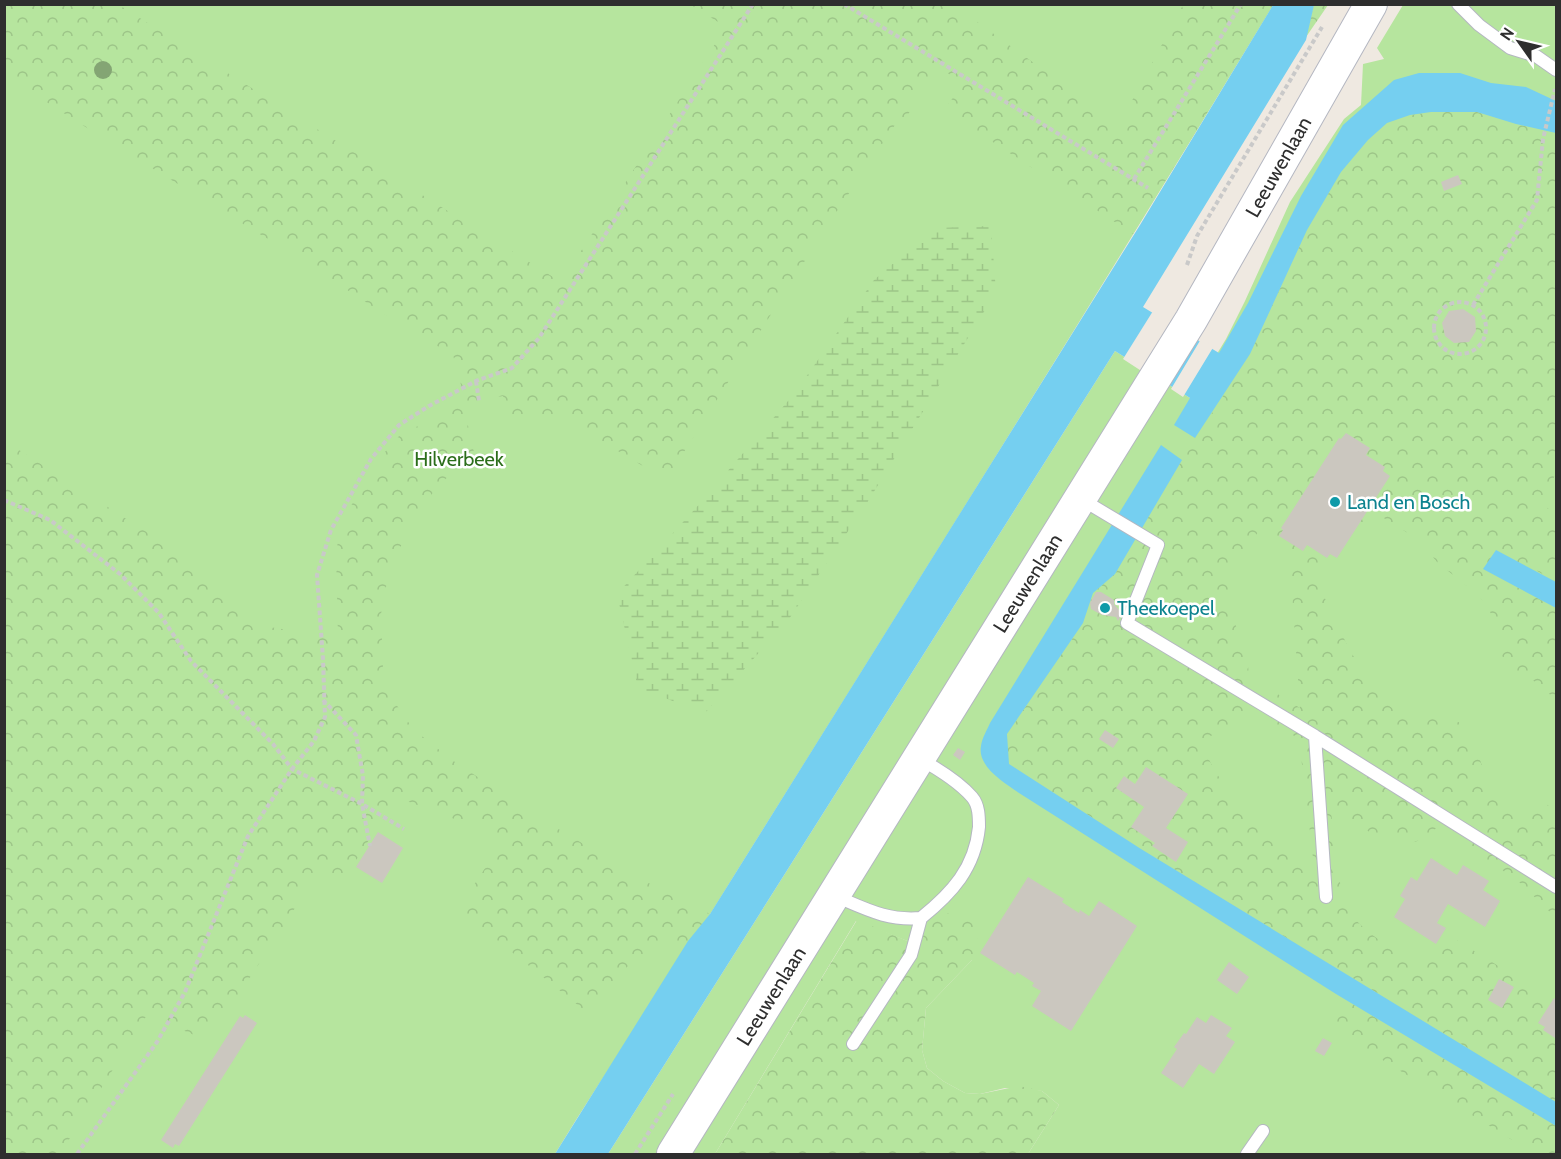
<svg xmlns="http://www.w3.org/2000/svg" width="1561" height="1159" font-family="Cabin,sans-serif">
<style>
.grass{fill:#b6e59e}
.forest{fill:url(#forest-crowns);fill-rule:evenodd}
.wetland{fill:url(#wetland-marsh)}
.water{fill:#75cff0}
.pier{fill:#efe9e1}
.building{fill:#cbc7bf}
.lines{fill:none;stroke-linecap:round;stroke-linejoin:round}
.service-casing{stroke:#b4b7c1;stroke-width:14}
.tertiary-casing{stroke:#b4b7c1;stroke-width:34}
.path{stroke:#c9c9c9;stroke-width:4;stroke-dasharray:4.5 3;stroke-linecap:butt}
.service{stroke:#fff;stroke-width:12}
.tertiary{stroke:#fff;stroke-width:32}
.tree{fill:#84a574}
.culture-dot{fill:#0f9aa8;stroke:#fff;stroke-width:2}
.labels{text-anchor:middle;stroke-width:5;stroke-linejoin:round;paint-order:stroke}
.street-label{font-size:20px;fill:#2e2e2e;stroke:#fff}
.park-label{font-size:20px;fill:#2c6e1b;stroke:#fff}
.culture-label{font-size:20px;fill:#0d838f;stroke:#fff;text-anchor:start}
</style>
<defs>
<pattern id="forest-crowns" width="20" height="18" patternUnits="userSpaceOnUse" patternTransform="scale(1.5)"><rect width="20" height="18" fill="#b6e59e"/><path d="M2 6a3 3 0 1 1 6 0M12 15a3 3 0 1 1 6 0" fill="none" stroke="#9dc588"/></pattern>
<pattern id="wetland-marsh" width="20" height="14" patternUnits="userSpaceOnUse" patternTransform="scale(1.5)"><rect width="20" height="14" fill="#b6e59e"/><path d="M1 5h8M5 5V1M11 12h8M15 12V8" fill="none" stroke="#9dc588"/></pattern>
</defs>
<rect width="100%" height="100%" fill="#efe9e1"/>
<path class="grass" d="M5,5H1273C1090,308 901,608 714,908C662,991 605,1071 555,1154H5Z
M1403,5H1556V1154H1028L1059,1105L1042,1091L1005,1088L980,1094L965,1093L943,1081L927,1068L922,1050L926,1008L972,960L910,942L856,921L715,1154H608L1115,351L1190,398L1226,339L1245,301L1290,202L1344,119L1361,105L1363,64L1384,59L1377,48Z"/>
<path class="forest" d="M5,5H119L561,282L726,27L691,5H954L1119,125L1183,5H1273L1133,234L944,110L963,84L939,67L907,116L897,122L825,229L670,474L663,478L561,417L553,420C534,410 528,413 508,417L503,396L463,403L475,457L453,471L419,508L389,571L381,614L383,669L389,694L413,729L452,760L535,815L652,885L710,914L689,941L668,946L628,966L589,1014L458,909L505,838L396,797L343,881L319,871L249,979L206,1040L147,1015L60,1154H5V441L156,538L263,626L338,638L336,549L349,509L384,453L400,435L434,418L464,396L453,355C390,320 332,279 271,241C182,186 92,133 5,75Z
M1314,5H1328L1306,37L1313,7Z
M1431,112H1477L1516,124L1556,133V474L1539,502L1556,514V582L1534,569H1483L1556,608V701L1542,686L1510,667L1500,653L1496,626L1488,607L1478,595L1437,562L1419,540L1371,510L1344,555L1312,571L1349,649L1380,699L1395,710L1442,713L1460,723L1473,740L1494,800L1515,811L1544,803L1556,810V918L1517,880L1437,827C1406,865 1362,824 1331,812C1335,842 1336,885 1350,912C1360,931 1403,955 1422,968L1447,934L1556,1002V1102L1141,849L1009,764L1007,734L1083,623L1093,593L1115,574L1182,460L1250,354L1307,230L1341,172L1368,140L1387,123L1410,115ZM1260,530L1279,542L1290,563L1300,708L1249,676L1247,655L1231,613L1229,584L1234,567L1245,548ZM1252,709L1299,739L1315,875C1294,859 1190,766 1208,739C1212,732 1225,732 1233,729C1240,725 1245,715 1252,709Z
M945,913L982,918L972,960L926,1008L922,1050L927,1068L943,1081L965,1093L980,1094L1019,1086L1042,1091L1059,1105L1028,1154H715L857,920L910,942Z
M1336,994L1556,1126V1154H1535L1334,1030Z"/>
<path class="wetland" d="M991,226L996,292L867,503L789,619L705,713L638,688L617,594L695,509L794,394L874,280L934,228Z"/>
<path class="water" d="M1273,5H1314L1306,40L1143,307L1219,353L1248,303L1301,196L1343,125L1394,80L1419,73H1460L1491,83L1526,87L1556,101V133L1516,124L1477,112H1431L1410,115L1387,123L1368,140L1341,172L1307,230L1250,354L1195,438L1174,425L1190,398L1115,351L608,1154H555L688,941L710,914L1140,225Z
M1161,445L1182,460L1115,574L1093,593L1083,623L1007,734L1009,764L1141,849L1556,1102V1126L1336,994L1019,793C1005,783 977,767 981,746C982,738 987,730 990,723Z
M1496,550L1556,582V608L1483,569Z"/>
<path class="pier" d="M1153,311L1198,337L1166,387L1123,359Z
M1201,339L1214,346L1183,397L1171,389Z"/>
<path class="building" d="M1458,175L1462,184L1444,191L1441,182Z
M1463,309L1475,317L1476,331L1469,342L1454,343L1445,336L1442,323L1449,311Z
M1346,433L1370,448L1366,455L1385,467L1383,471L1390,476L1337,558L1330,554L1327,558L1307,545L1303,551L1279,536L1283,530L1281,528L1339,438L1341,439Z
M1096,592H1101L1114,600V604L1120,611L1125,610L1118,621L1116,617L1102,615L1091,609L1090,603Z
M1105,730L1119,739L1113,748L1099,739Z
M958,748L965,752L960,760L953,755Z
M1146,767L1188,794L1166,828L1188,842L1176,862L1152,846L1155,843L1131,827L1144,807L1116,788L1124,776L1135,784Z
M378,832L403,848L382,883L356,867Z
M1431,858L1457,875L1463,865L1489,881L1483,890L1500,901L1485,927L1448,904L1437,923L1446,928L1436,944L1394,917L1405,899L1400,896L1411,877L1417,881Z
M1028,877L1064,899L1062,902L1079,913L1080,910L1089,916L1099,901L1137,926L1071,1031L1032,1006L1041,991L1032,986L1034,983L1017,972L1015,975L980,953Z
M1229,962L1249,977L1237,994L1217,980Z
M1499,979L1514,987L1502,1008L1488,1000Z
M1554,998L1556,1000V1035L1555,1038L1543,1030L1545,1027L1538,1023Z
M245,1015L257,1023L179,1146L175,1144L173,1148L161,1140L240,1016L243,1018Z
M1211,1015L1232,1028L1226,1036L1235,1042L1214,1074L1199,1064L1183,1088L1161,1073L1177,1049L1174,1047L1184,1033L1186,1034L1197,1017L1206,1023Z
M1323,1038L1332,1043L1324,1056L1315,1051Z"/>
<g class="lines">
<g class="service-casing">
<path id="service" d="M1458,4L1479,25L1510,48L1536,56L1556,70
M1081,499L1158,545L1127,623L1315,736L1326,897
M1315,736L1556,887
M920,759C938,769 958,781 972,797C979,805 979,817 979,827C975,868 952,893 921,918
M835,896C866,909 887,921 921,918L911,955L853,1044
M1247,1154L1263,1131"/>
</g>
<g class="tertiary-casing">
<g id="tertiary">
<path id="s1" d="M673,1154L1191,320L1371,4"/>
</g>
</g>
<path class="path" d="M844,4L1148,188
M1134,179L1241,4
M1187,265L1197,236L1322,27
M1434 328a26 26 0 1 1 52 0a26 26 0 1 1-52 0Z
M1473,305L1537,200L1543,139L1555,89
M476,381L479,401
M4,500L50,520L120,574L159,613L191,661L273,744L292,769L362,804L404,829
M323,700L356,735L363,776L362,804L370,846
M77,1154L157,1042L185,992L248,836L292,769L314,741L325,717L323,659L317,575L331,530L371,459L399,425L429,406L476,381L512,368L539,338L753,4
M635,1154L673,1094"/>
<use href="#service" class="service"/>
<use href="#tertiary" class="tertiary"/>
</g>
<circle class="tree" cx="103" cy="70" r="9"/>
<g class="culture-dot">
<circle cx="1335" cy="502" r="6"/>
<circle cx="1105" cy="608" r="6"/>
</g>
<g class="labels">
<g class="street-label">
<text dy="7" stroke="none"><textPath href="#s1" startOffset="1158">Leeuwenlaan</textPath></text>
<text dy="7" stroke="none"><textPath href="#s1" startOffset="672">Leeuwenlaan</textPath></text>
<text dy="7" stroke="none"><textPath href="#s1" startOffset="186">Leeuwenlaan</textPath></text>
</g>
<g class="park-label">
<text x="459" y="466">Hilverbeek</text>
</g>
<g class="culture-label">
<text x="1347" y="509">Land en Bosch</text>
<text x="1117" y="615">Theekoepel</text>
</g>
</g>
<rect width="1561" height="1159" fill="none" stroke="#2e2e2e" stroke-width="12"/>
<g transform="translate(1519 42) rotate(304)" stroke="#ffffff" stroke-width="4.5" paint-order="stroke">
<path d="M0-4.5L10 22L0 15L-10 22Z" fill="#2e2e2e"/>
<text y="-9" font-size="16" font-weight="bold" text-anchor="middle" fill="#2e2e2e">N</text>
</g>
</svg>
